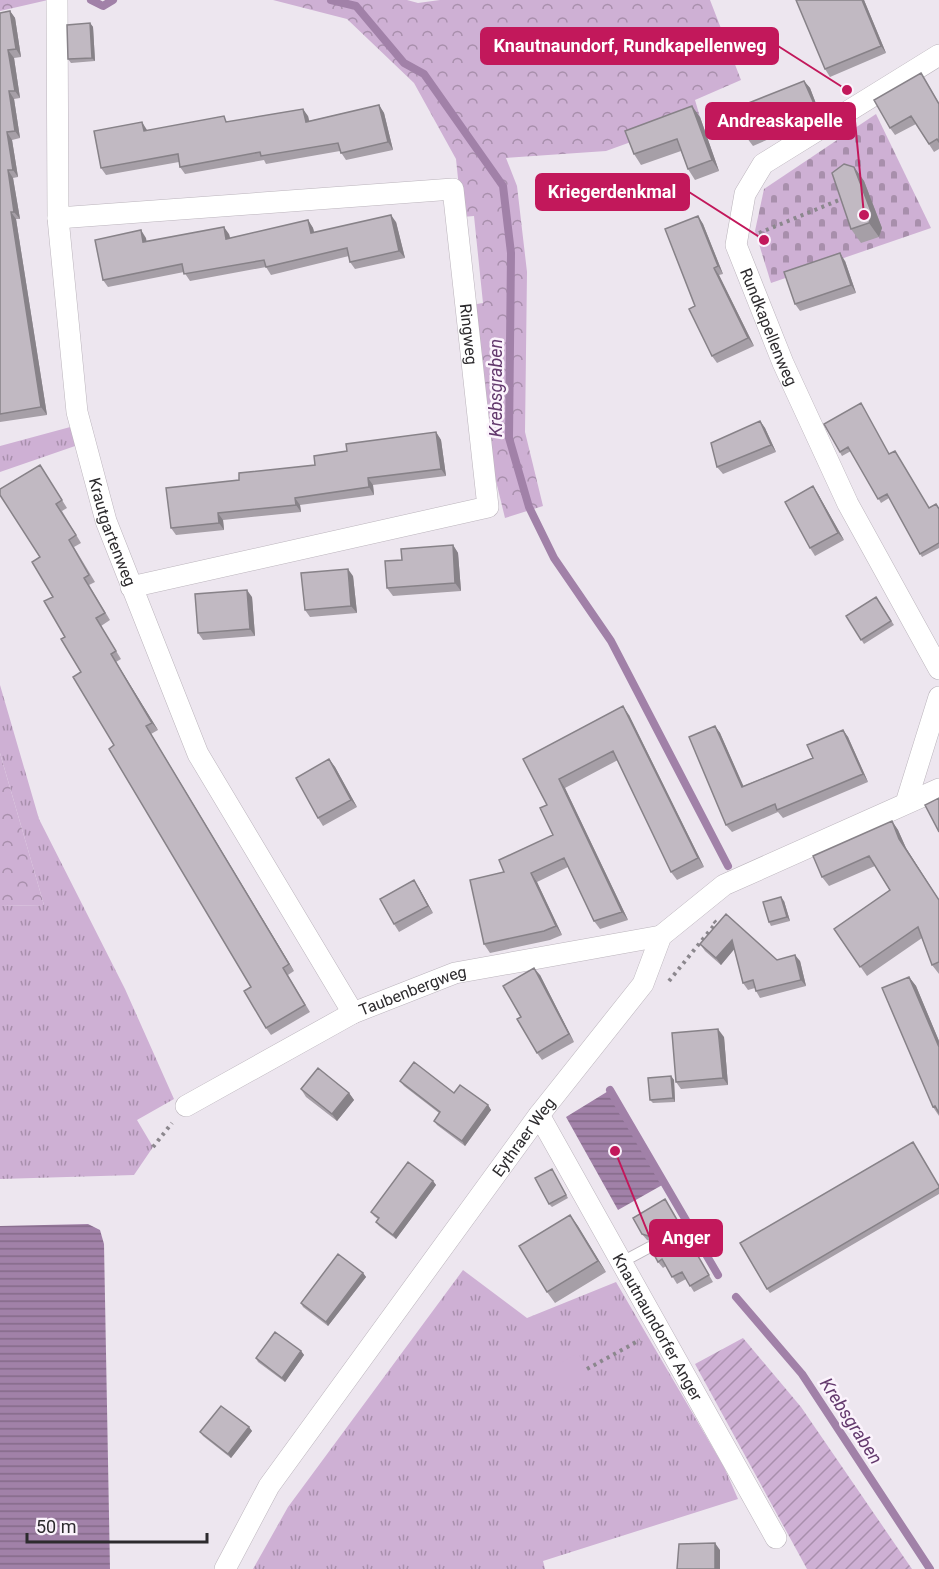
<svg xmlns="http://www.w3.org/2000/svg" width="939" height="1569" font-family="Roboto,sans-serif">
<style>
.grass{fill:url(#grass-tufts)}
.forest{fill:url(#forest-crowns)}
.cemetery{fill:url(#cemetery-stones)}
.garden{fill:url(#garden-furrows)}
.pitch{fill:#ceb0d4}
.water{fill:url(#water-rules)}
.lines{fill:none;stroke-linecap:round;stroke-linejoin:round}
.stream{stroke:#a181a8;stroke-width:8}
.service-casing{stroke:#bbb4bc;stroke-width:12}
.minor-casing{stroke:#bbb4bc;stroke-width:22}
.path{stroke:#8b878d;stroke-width:4;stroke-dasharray:3 4.5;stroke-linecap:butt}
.service{stroke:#fff;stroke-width:10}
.minor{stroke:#fff;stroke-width:21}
.wall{fill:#a69fa7}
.shaded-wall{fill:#878288}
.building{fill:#c1b9c2;stroke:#878288;stroke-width:1.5}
.labels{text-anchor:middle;stroke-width:5;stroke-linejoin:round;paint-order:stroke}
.street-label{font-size:16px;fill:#2d2b2e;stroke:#fbf3fc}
.water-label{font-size:18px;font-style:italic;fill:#63396d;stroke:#fbf3fc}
.leader{fill:none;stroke:#c2185b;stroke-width:2}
.callout-dot{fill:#c2185b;stroke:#fbf3fc;stroke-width:2}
.callout{fill:#c2185b;stroke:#c2185b;stroke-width:2}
.callout-label{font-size:18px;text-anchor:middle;font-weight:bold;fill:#fff}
</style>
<defs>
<pattern id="grass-tufts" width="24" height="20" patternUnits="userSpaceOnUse" patternTransform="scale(1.5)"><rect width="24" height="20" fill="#ceb0d4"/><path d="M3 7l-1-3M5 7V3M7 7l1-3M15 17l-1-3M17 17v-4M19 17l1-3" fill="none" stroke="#a88fac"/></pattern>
<pattern id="forest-crowns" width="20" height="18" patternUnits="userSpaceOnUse" patternTransform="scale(1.5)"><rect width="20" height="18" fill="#ceb0d4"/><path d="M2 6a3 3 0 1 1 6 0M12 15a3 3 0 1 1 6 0" fill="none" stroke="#a88fac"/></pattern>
<pattern id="cemetery-stones" width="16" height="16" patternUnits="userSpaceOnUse" patternTransform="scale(1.5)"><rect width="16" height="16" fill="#ceb0d4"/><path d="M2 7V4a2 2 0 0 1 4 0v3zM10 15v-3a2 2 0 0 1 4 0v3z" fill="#a88fac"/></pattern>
<pattern id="garden-furrows" width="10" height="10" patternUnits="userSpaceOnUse" patternTransform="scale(1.5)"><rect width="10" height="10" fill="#ceb0d4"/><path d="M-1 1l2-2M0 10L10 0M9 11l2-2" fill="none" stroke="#a88fac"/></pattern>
<pattern id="water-rules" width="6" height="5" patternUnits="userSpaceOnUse" patternTransform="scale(1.5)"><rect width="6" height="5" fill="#a181a8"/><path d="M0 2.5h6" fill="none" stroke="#846a89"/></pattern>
</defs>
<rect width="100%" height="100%" fill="#ede6ef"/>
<path class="grass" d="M74,426L78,445L0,472V446Z
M0,685L39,819L125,989L174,1099L137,1120L153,1147L134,1175L0,1179V906L44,905L0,753Z
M463,1270L527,1318L616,1282L724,1467L738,1499L543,1561L545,1569H253L288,1507Z"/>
<path class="forest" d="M0,0H48L0,11Z
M273,0H407L418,3L440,0H710L741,80L695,100L700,117L606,151L506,158L517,186L527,272L525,432L543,506L505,518L486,440L471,305L483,303L474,216L462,217L456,159L414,83L347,19Z
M0,753L4,767L44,905L0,906Z"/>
<path class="cemetery" d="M876,114L931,228L771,283L755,231L764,189Z"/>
<path class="garden" d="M743,1338L801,1407L912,1569H807L695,1364Z"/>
<path class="pitch" d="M578,1353L594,1380L568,1395L552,1368Z"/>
<path class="water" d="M610,1090L664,1184L618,1210L566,1117Z
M88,1224L100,1230L104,1244L110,1569H0V1226Z"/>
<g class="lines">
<path class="stream" d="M91,0L103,6L113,0
M331,0L356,6L404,63L424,74L503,186L511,253L509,438L529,507L554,558L611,641L728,866
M610,1090L718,1275
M736,1297L802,1374L930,1569"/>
<g class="service-casing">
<path id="service" d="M622,1262L650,1247"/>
</g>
<g class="minor-casing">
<g id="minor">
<path id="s1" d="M57,0L58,218L77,412L106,521L198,754L353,1013"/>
<path id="s2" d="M939,55L763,164L745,194L736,245L783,363L848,504L939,669"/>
<path id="s3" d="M58,218L453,189L488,507L131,587"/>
<path d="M906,803L939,697"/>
<path id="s4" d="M186,1106L353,1013L455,973L661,936"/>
<path id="s5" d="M539,1115L776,1538"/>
<path id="s6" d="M225,1569L269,1486L539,1115L643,984L661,936L724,885L939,789"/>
</g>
</g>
<path class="path" d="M759,233L844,198
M669,981L716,923L714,921
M153,1147L172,1123
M587,1369L640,1340"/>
<use href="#service" class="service"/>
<use href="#minor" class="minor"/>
</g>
<path class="wall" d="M864,0L886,53L830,77L825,69Z
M10,11L15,18L21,57L14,58L20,98L14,99L20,138L12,140L18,177L13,178L20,219H16L47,415L0,422V13Z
M90,23L93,27L95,61L71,63L68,59Z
M804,81L810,88L820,114L799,126L753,146L747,138Z
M926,81L939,103V149L934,152L916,124L895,135L890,128Z
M379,105L384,113L393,150L346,160L340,151L266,164L264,160L185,174L180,167L179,162L106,175L101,168L147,130L229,122L308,116L309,121Z
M700,117L719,171L695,180L688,169L681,151L641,165L634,154Z
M854,167L864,181L882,228L879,237L861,243L851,229Z
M698,216L703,224L723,274L719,275L754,346L717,363L712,356L695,306Z
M308,220L313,228L314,232L396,222L405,258L355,269L350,262L349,256L271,275L266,267L190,281L184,272L108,287L103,280L146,238V241L229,234L230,238Z
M845,261L856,293L800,311L795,304Z
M760,421L765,428L776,452L723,474L717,467Z
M824,424L890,454L929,508L936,504L939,508V548L922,557L889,498L881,503L851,451L842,456Z
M436,432L441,440L446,476L373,485L374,495L300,505L301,512L223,520L224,530L176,535L171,528L239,480L315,465L347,451Z
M40,465L67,508L62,511L81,543L74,547L95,582L89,585L110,620L101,626L121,659L116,662L158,730L151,734L294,971L288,975L310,1012L271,1035L266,1028L251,987L114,745L81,672L65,637L40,557Z
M813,486L818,494L844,540L815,556L810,548Z
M453,545L458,553L461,591L393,596L387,588L402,560Z
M353,576L357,613L310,617L305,610Z
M252,597L255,636L203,640L198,633Z
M876,597L894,625L864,644L846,616Z
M629,715L704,867L677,880L671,872L618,760L565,788L628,920L600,929L594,921L568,867L537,882L562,935L550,940L490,953L484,944L504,872L553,835L547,805L523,759Z
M715,726L720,733L743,786L813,758L843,730L848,737L868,782L783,818L778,812L732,832L726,825Z
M329,759L335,767L357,807L323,826L318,818Z
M892,821L898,830L906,848L939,900V974L932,965L922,938L867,976L834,929L890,890L875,866L829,886L822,877Z
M419,888L433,913L399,932L394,924Z
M784,901L790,921L771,926L769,922Z
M726,914L777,960L800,961L806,986L760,998L756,991L755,988L748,990L743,983L734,949L721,965L705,951L700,944Z
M540,975L574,1042L542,1060L537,1053L521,1017Z
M909,977L916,986L939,1041V1116L933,1107Z
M724,1037L728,1085L681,1089L676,1082Z
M671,1076L674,1080L675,1102L653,1103L650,1100Z
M400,1081L454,1093L488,1105L491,1110L465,1146L437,1125L434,1121L439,1113L404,1086Z
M301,1089L349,1093L354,1100L337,1121L306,1097Z
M554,1173L568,1198L552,1207L549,1204Z
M433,1181L436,1185L396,1239L379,1226L376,1222L378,1219L374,1216L371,1212Z
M939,1186V1194L770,1293L767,1289Z
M665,1199L713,1282L694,1292L686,1279L677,1284L666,1266L663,1268L658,1262L653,1242L647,1240L642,1234Z
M570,1215L606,1272L555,1303L547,1292Z
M363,1273L366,1277L328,1326L303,1307L301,1303Z
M301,1351L304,1355L285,1382L258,1362L256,1358Z
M249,1427L252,1431L231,1458L203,1436L200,1432Z"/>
<path class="shaded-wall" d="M862,0H864L886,53L881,46Z
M10,11L15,18L21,57L16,49Z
M90,23L93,27L95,61L92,58Z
M8,50L14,58L20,98L15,91Z
M804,81L810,88L820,114L815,106Z
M9,91L14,99L20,138L15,131Z
M379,105L384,113L393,150L388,142Z
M692,106L700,117L719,171L712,160Z
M303,109L308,116L311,129L306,122Z
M142,122L147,130L144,131Z
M7,132L12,140L18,177L13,170Z
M854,167L864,181L882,228L879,237L869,223Z
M8,170L13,178L20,219L14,212Z
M11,212L16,219L47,415L41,407Z
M391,215L396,222L405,258L399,251Z
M698,216L703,224L723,274L718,266Z
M308,220L313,228L316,240L311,233Z
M224,227L229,234L232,247L226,239Z
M141,230L146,238L148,249L143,242Z
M840,253L845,261L856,293L851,285Z
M714,268L719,275L754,346L748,338Z
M760,421L765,428L776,452L771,445Z
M436,432L441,440L446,476L441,469Z
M368,478L373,485L374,495L369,487Z
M813,486L818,494L844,540L838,533Z
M295,498L300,505L301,512L296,505Z
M218,513L223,520L224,530L219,523Z
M453,545L458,553L461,591L455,583Z
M348,569L353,576L357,613L351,606Z
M247,590L252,597L255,636L250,629Z
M111,654L116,662L158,730L152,723Z
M623,706L629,715L704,867L698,858Z
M146,726L151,734L294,971L289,964Z
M715,726L720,733L747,794L742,787Z
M843,730L848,737L868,782L863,774Z
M329,759L335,767L357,807L351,800Z
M559,779L565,788L628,920L622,912Z
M892,821L898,830L906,848L939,900L899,839Z
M531,873L537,882L562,935L556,926Z
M414,880L419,888L433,913L428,906Z
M781,897L784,901L790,921L787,917Z
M732,940L737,946L721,965L716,958Z
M795,955L800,961L806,986L801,980Z
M534,968L540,975L574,1042L569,1034Z
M909,977L916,986L939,1041V1047Z
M718,1029L724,1037L728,1085L723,1078Z
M671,1076L674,1080L675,1102L673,1098Z
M349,1093L354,1100L337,1121L332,1114Z
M488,1105L491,1110L465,1146L462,1141Z
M433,1181L436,1185L396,1239L393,1235Z
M570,1215L578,1226L606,1272L598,1261Z
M363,1273L366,1277L328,1326L326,1322Z
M301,1351L304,1355L285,1382L282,1378Z
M249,1427L252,1431L231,1458L228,1454Z
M715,1543L720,1550V1569H715Z"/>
<path class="building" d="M796,0H862L881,46L825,69Z
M10,11L16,49L8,50L15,91H9L15,131L7,132L13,170H8L14,212H11L41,407L0,414V13Z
M90,23L92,58L68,59L67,25Z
M921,73L939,104V142L937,139L929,144L911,116L890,128L874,100Z
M804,81L815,106L794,119L747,138L736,108Z
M379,105L388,142L341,153L338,143L261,156L260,152L180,167L178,154L101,168L94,131L142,122L144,131L224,116L226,122L303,109L306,122Z
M692,106L712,160L688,169L677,139L634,154L625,131Z
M844,164L854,167L872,214L869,223L851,229L832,173Z
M391,215L399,251L350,262L347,248L266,267L264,260L184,274L182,264L103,280L95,240L141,230L143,242L224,227L226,239L308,220L311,233Z
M698,216L718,266L714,268L748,338L712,356L689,309L695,306L665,229Z
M840,253L851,285L795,304L784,272Z
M861,403L889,454L895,451L929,508L936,504L939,509V543L920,554L887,494L878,499L848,447L840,452L824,424Z
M760,421L771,445L717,467L711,443Z
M436,432L441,469L368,478L369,487L295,498L296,505L218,513L219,523L171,528L166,488L239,480V473L315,465L314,456L347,451L346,444Z
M40,465L62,500L56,504L76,535L69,540L89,575L84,578L105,613L96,618L116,651L111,654L152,723L146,726L289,964L283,968L305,1005L266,1028L244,991L251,987L109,749L114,745L73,677L81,672L61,639L65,637L44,601L53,597L32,562L40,557L0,495V489Z
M813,486L838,533L810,548L785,502Z
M453,545L455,583L387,588L385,561L402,560L401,549Z
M348,569L351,606L305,610L301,573Z
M247,590L250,629L198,633L195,594Z
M876,597L891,621L861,640L846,616Z
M623,706L698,858L671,872L613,751L559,779L622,912L594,921L564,858L531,873L556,926L544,931L484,944L470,880L504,872L499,860L553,835L540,808L547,805L523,759Z
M715,726L742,787L813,758L807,745L843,730L863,774L777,810L775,804L726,825L689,737Z
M329,759L351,800L318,818L296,778Z
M939,798V832L925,805Z
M892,821L899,839L939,900V962L932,965L918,927L860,967L834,929L890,890L869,856L822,877L813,856Z
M414,880L428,906L394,924L380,899Z
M781,897L787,917L769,922L763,902Z
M726,914L777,960L795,955L801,980L756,991L753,980L743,983L732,940L716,958L700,944Z
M534,968L569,1034L537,1053L517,1019L521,1017L503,986Z
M909,977L939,1047V1113L935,1106L933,1107L882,988Z
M718,1029L723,1078L676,1082L672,1033Z
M414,1062L454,1093L460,1085L488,1105L462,1141L434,1121L440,1112L400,1081Z
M318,1068L349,1093L332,1114L301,1089Z
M671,1076L673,1098L650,1100L648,1078Z
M913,1142L939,1186V1188L767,1289L740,1243Z
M408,1162L433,1181L393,1235L376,1222L379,1218L371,1212Z
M552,1169L566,1195L549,1204L535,1178Z
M665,1199L709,1275L690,1286L682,1272L672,1277L662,1259L658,1262L650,1247L653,1241L652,1237L642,1234L633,1218Z
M570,1215L598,1261L547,1292L519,1246Z
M338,1254L363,1273L326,1322L301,1303Z
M275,1332L301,1351L282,1378L256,1358Z
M221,1406L249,1427L228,1454L200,1432Z
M715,1543V1569H677L679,1544Z"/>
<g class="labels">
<g class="street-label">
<text dy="6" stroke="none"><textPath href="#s2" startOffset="382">Rundkapellenweg</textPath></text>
<text dy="6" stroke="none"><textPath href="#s3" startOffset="542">Ringweg</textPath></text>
<text dy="6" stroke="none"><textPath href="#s1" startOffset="538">Krautgartenweg</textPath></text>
<text dy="6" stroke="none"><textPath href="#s4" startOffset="255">Taubenbergweg</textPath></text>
<text dy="6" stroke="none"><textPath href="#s6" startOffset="526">Eythraer Weg</textPath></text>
<text dy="6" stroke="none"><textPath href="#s5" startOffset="243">Knautnaundorfer Anger</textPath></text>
</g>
<g class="water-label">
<text transform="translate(496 388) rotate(-90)" y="6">Krebsgraben</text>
<text transform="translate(851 1421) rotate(57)" y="6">Krebsgraben</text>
</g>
</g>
<path class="leader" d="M847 90L778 46M864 215L855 121M764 240L689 192M615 1151L650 1238"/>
<g class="callout-dot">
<circle cx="847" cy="90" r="6"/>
<circle cx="864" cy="215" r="6"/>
<circle cx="764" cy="240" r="6"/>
<circle cx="615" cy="1151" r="6"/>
</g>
<g class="callout">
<rect x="481" y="28" width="297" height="36" rx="6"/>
<rect x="706" y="103" width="149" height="36" rx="6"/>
<rect x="536" y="174" width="153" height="36" rx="6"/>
<rect x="650" y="1220" width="72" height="36" rx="6"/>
</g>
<g class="callout-label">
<text x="630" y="52">Knautnaundorf, Rundkapellenweg</text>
<text x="780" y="127">Andreaskapelle</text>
<text x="612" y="198">Kriegerdenkmal</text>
<text x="686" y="1244">Anger</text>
</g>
<path d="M27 1533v9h180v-9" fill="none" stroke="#2d2b2e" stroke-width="3"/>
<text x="36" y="1533" font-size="18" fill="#2d2b2e" stroke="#fbf3fc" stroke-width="4.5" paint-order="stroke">50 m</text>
</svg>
